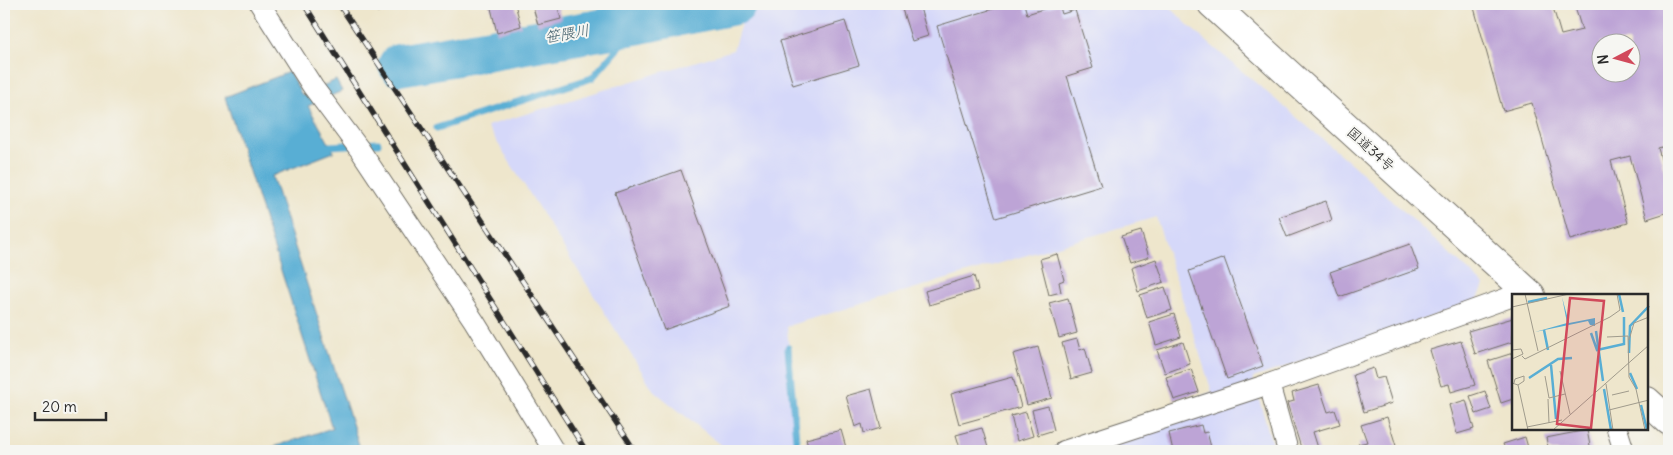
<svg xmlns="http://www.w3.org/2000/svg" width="1673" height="455" font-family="Delius,'Klee One',sans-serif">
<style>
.built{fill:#d5d8f9}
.water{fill:#58aed4;stroke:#426c80}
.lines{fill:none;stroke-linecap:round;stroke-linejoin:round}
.stream{stroke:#58aed4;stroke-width:7}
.river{stroke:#58aed4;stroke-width:42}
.building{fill:#bda4d6;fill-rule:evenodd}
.street-casing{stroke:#6f6c63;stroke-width:22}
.highway-casing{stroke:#6f6c63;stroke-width:30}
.street{stroke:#fff;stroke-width:20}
.highway{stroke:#fff;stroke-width:28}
.rail-casing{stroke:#2b2b2b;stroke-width:5.5}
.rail{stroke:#f6f6f2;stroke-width:4;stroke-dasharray:11;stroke-linecap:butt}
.labels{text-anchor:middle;stroke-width:4;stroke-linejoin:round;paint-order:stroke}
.street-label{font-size:14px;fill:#2b2b2b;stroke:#f6f6f2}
.water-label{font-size:15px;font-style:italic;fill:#3b5966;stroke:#f6f6f2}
.inset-river{fill:none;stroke:#58aed4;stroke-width:2.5}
.inset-road{fill:none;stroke:#a09b8c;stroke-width:1}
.view{fill:#d1495b;fill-opacity:0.15;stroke:#d1495b;stroke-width:2.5}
.inset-edge{fill:none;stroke:#2b2b2b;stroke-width:2.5}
</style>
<rect width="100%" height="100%" fill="#f6f6f2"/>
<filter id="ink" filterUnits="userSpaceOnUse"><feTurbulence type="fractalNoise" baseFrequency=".02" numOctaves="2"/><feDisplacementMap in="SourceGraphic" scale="10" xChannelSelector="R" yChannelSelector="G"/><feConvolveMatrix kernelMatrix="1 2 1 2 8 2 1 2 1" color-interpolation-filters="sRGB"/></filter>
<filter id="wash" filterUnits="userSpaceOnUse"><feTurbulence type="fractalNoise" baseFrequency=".0096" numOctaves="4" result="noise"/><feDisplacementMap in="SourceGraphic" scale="20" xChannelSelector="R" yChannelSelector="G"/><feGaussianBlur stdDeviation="1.12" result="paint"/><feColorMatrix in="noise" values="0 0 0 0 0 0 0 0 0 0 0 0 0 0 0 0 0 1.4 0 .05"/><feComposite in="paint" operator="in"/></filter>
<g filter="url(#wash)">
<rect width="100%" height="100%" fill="#eee6cc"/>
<path class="built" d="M747,4H1167L1192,29L1354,166L1484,285L1477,301L1253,378L1274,451H1042L1212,392L1156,217L787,326L797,451H729L654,391L487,126L733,50Z"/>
<path class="water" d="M289,72L302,95L336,80L342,91L308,106L334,152L272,176L361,451H340L339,449L330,451H261L332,428L225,97Z"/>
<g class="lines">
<path class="stream" d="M437,128L592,78L640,23L634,4
M330,146L378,143
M788,348L797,451"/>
<path class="river" d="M399,65L640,23L735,4"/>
</g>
<g id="blocks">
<path class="building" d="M376,4H412V5L377,12Z
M490,4H515L521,26L497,33Z
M532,4H557L561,19L538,25Z
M908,4H919L928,36L912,41L901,6Z
M1009,4H1024L1027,14L1059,4L1062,14L1075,10L1093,68L1067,76L1101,186L996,218L937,26Z
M1473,4H1552L1561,35L1582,30L1574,4H1669V136L1664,137L1666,146L1658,148L1669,188V212L1647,219L1630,156L1611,161L1628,223L1570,240L1532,103L1503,111ZM1600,42H1630V72H1600Z
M845,21L859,65L793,85L780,41Z
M681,170L730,306L664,330L615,193Z
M1326,201L1332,220L1287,237L1279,217Z
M1141,231L1149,257L1130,263L1121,237Z
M1410,244L1419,269L1339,297L1330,272Z
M1057,254L1064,280L1059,282L1061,292L1049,295L1040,259Z
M1224,258L1263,366L1227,379L1189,271Z
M1156,259L1164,282L1138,291L1131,268Z
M974,276L978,290L929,305L925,291Z
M1165,287L1172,310L1147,318L1140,295Z
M1068,298L1077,333L1059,338L1049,303Z
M1174,314L1181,337L1156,345L1149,322Z
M1513,318L1512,342L1475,354L1468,331Z
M1077,339L1080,350L1085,348L1092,373L1071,379L1062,343Z
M1461,341L1475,385L1451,392L1449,384L1441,386L1430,350Z
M1183,342L1190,364L1165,373L1157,350Z
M1038,347L1052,398L1027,405L1013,354Z
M1513,353V399L1501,403L1488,361Z
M1373,368L1376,379L1384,377L1392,403L1364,412L1353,375Z
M1191,369L1199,392L1174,400L1166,377Z
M1013,377L1021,407L959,424L951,394Z
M1319,385L1328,412L1335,410L1340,424L1313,432L1319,451H1302L1287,403L1294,401L1292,393Z
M871,389L881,428L864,433L862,424L855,427L846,396Z
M1485,391L1491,409L1476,414L1470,396Z
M1466,400L1474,429L1457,434L1449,405Z
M1048,406L1054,430L1038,435L1032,410Z
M1026,412L1033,436L1017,441L1011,416Z
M1387,417L1397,449L1394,451H1360L1358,444L1367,442L1361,425Z
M1201,425L1203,433L1207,432L1212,451H1173L1169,433Z
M982,428L989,451H961L956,435Z
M841,430L847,451H809L806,439Z
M1587,430L1591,451H1549L1546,438Z
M1525,437L1529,451H1506L1503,444Z"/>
</g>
</g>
<g filter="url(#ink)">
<use href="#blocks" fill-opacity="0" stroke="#6f6c63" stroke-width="1"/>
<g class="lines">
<g class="street-casing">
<path id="street" d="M260,4L313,87L360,150L474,321L554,451
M1269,384L1288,451
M1617,429L1624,451
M1064,451L1269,384L1513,296"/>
</g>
<g class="highway-casing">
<path id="highway" d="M1212,4L1531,295
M1647,401L1669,421"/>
</g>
<use href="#street" class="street"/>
<use href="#highway" class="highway"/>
<g class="rail-casing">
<path id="rail" d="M304,4L586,451
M339,4L635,451"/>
</g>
<use href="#rail" class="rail"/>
</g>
</g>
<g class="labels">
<g class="street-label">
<text transform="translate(1371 149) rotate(42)" y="5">国道34号</text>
</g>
<g class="water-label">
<text transform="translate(567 34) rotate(-10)" y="5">笹隈川</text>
</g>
</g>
<g transform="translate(1512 294)">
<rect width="136" height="136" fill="#eee6cc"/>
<path d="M50,3L57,29L83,24V32L78,31L76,27L23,38L55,29Z" fill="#58aed4"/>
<path class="inset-river" d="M107,0L111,18M16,8L35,4M32,36L36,56M84,37L91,87M79,39L85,56L112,50V23M117,59L118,32L137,12M39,71L44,125M118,79L125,95M17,84L46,65L60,64M92,95L99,136M129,111L135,136"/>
<path class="inset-road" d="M13,0L26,57M0,13L57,0M95,43L116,42L117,83L124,95L133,136M117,46L122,29L137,23M0,56L9,55L11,60L0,65M10,62L13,65L98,23L108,16L105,0M48,77L58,120M33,82L37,104L53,100M0,89L6,91L16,136M2,89L3,85L12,82V87L6,91M94,90L101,136M100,101L117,97M36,105L37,129M97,116L137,106M15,133L50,126M41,136L137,51"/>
<path class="view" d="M58,4L92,7L79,134L45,130Z"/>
<rect width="136" height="136" class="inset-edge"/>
</g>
<rect width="1673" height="455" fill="none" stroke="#f6f6f2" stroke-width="20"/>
<g transform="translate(1616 58) rotate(264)"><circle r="24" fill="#f6f6f2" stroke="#a5a5a2"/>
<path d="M0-4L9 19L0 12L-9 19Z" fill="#d1495b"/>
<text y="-8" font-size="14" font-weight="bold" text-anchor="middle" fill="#2b2b2b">N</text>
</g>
<path d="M35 412v8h71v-8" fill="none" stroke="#2b2b2b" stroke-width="2.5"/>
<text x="42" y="412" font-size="15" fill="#2b2b2b" stroke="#f6f6f2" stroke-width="4" paint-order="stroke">20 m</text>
</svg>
